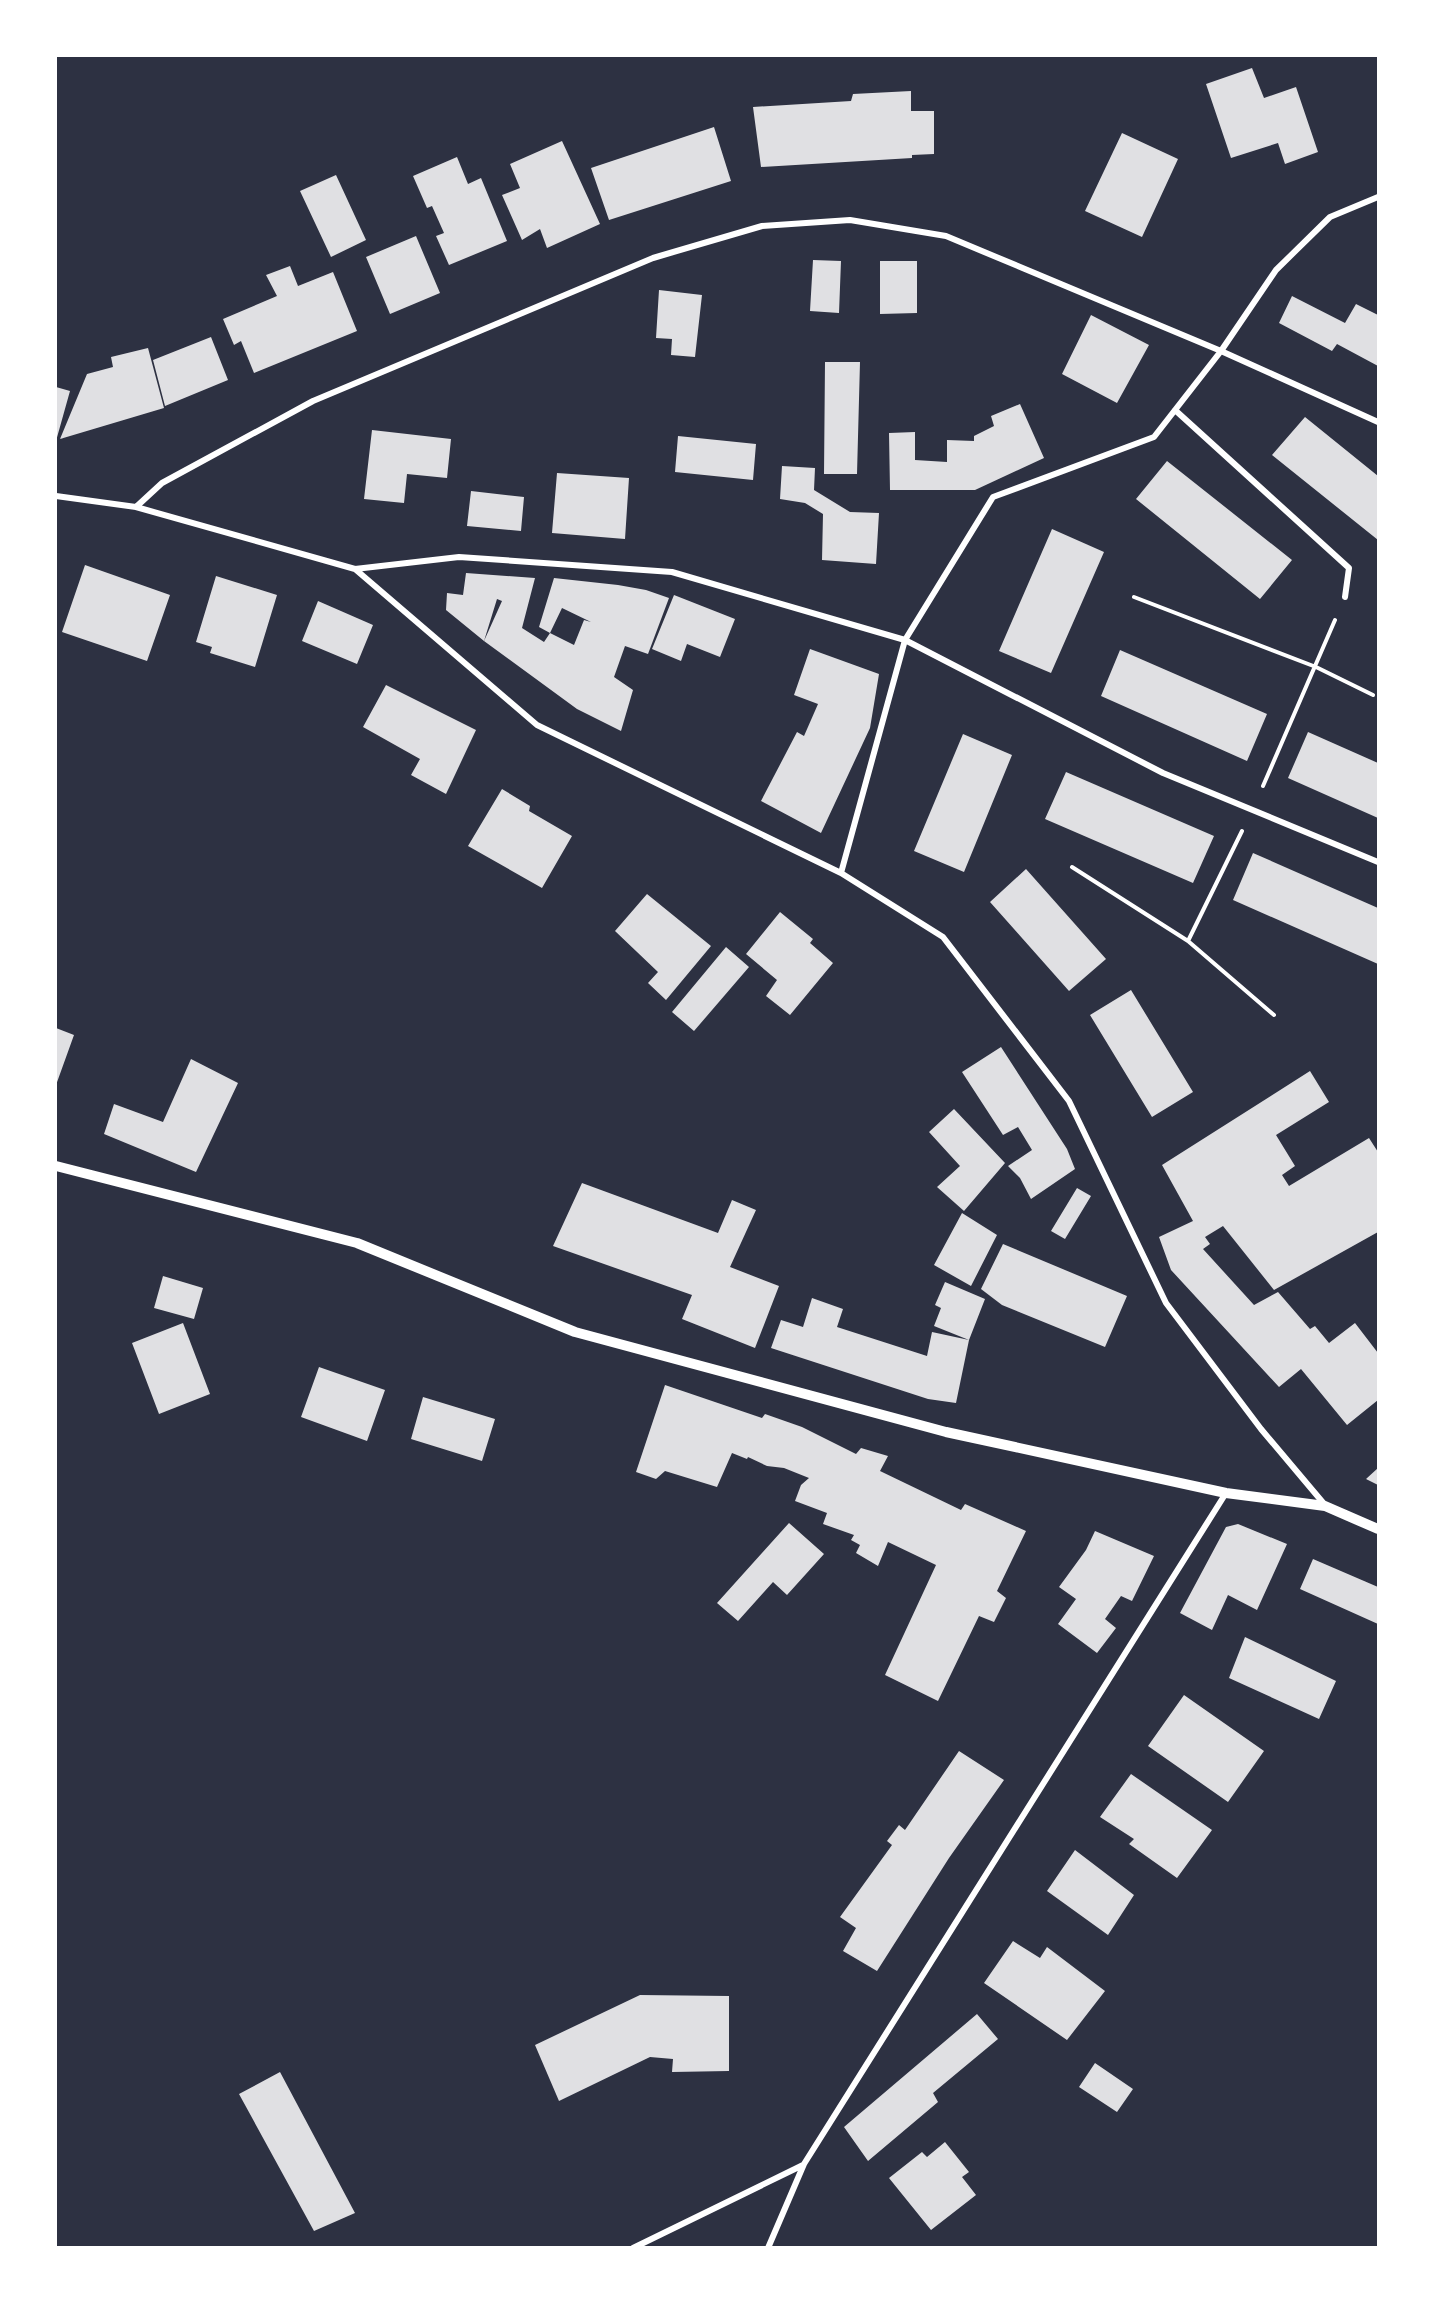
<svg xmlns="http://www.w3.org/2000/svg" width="1434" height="2303" font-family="'Playfair Display',serif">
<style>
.building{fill:#e0e0e3}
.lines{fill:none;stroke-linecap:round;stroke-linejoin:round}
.path{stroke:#fff;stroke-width:4}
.minor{stroke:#fff;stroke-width:6}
.tertiary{stroke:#fff;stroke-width:10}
</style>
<rect width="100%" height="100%" fill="#2d3142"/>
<path class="building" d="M1252,68L1264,98L1296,87L1318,152L1285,164L1278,143L1231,158L1206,84Z
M911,91V111H934V154L912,155V158L761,167L753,107L851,101L853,94Z
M714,127L731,181L609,220L591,168Z
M1122,133L1178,159L1142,237L1085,211Z
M562,141L600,224L547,248L540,229L522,240L502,195L520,188L510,164Z
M457,157L468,184L481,178L507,241L449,265L436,236L444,233L432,206L427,208L413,176Z
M336,175L366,240L331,257L300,191Z
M416,236L440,293L390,314L366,257Z
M813,260L841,261L839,313L810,311Z
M880,261H917V313L880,314Z
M290,266L298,286L333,272L357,331L254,373L241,341L234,345L223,319L277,296L266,275Z
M659,290L702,295L695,357L671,355L672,339L656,338Z
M1292,296L1345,323L1356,304L1378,315V366L1337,344L1332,351L1279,323Z
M1091,315L1149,345L1117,403L1062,374Z
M211,337L228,380L165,406L153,360Z
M148,348L164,408L60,439L87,374L113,367L111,357Z
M825,362H860L857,474H824Z
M56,387L70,391L56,441Z
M1020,404L1044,458L975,490H890L889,433L915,432V460L947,462V440L974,441V436L994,426L991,416Z
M1305,417L1378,476V540L1272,455Z
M372,430L451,439L447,478L407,474L404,503L364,499Z
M678,436L756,444L753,480L675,472Z
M1167,461L1292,560L1260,599L1136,499Z
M782,466L815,468L814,490L850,512L879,513L876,564L822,560L823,514L805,503L780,499Z
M557,473L629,478L625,539L552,533Z
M471,491L524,497L521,531L467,526Z
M1052,529L1104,552L1051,673L999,651Z
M85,565L170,595L147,661L62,632Z
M466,573L535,578L522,628L544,642L550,633L574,645L584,620L591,622L562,608L550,633L539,627L554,578L618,585L646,590L669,598L648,654L625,646L614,677L633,690L621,731L577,709L484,641L502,601L497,599L484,641L446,610L447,593L463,595Z
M216,576L277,595L255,667L210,653L212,647L196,642Z
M674,595L735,619L720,657L687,644L681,661L652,649Z
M318,601L373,625L357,664L302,641Z
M810,649L879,674L870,728L821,833L761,801L797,732L804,736L818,704L794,695Z
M1120,650L1267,714L1247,761L1101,696Z
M386,685L476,730L446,794L411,775L420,759L363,727Z
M1308,732L1378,763V818L1288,778Z
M963,734L1012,755L964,872L914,851Z
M1066,772L1214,836L1193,883L1045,819Z
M502,789L530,806L529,811L572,836L542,888L468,846Z
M1253,853L1378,908V964L1233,900Z
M1026,869L1106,959L1069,991L990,902Z
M647,894L711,946L666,1000L648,983L658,972L615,931Z
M780,912L813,939L810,943L833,963L790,1015L766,996L777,980L746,954Z
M726,947L749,967L694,1031L672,1012Z
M1131,990L1193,1092L1152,1117L1090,1015Z
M56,1028L74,1035L56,1085Z
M1001,1047L1067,1149L1075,1169L1031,1199L1020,1178L1008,1166L1032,1150L1018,1127L1003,1135L962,1072Z
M191,1059L238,1083L196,1172L104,1134L114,1104L163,1122Z
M1310,1071L1329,1102L1276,1135L1295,1166L1282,1175L1289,1186L1369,1138L1378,1152V1232L1274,1290L1223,1226L1205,1237L1210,1244L1203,1249L1254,1305L1278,1292L1310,1329L1315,1326L1329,1343L1355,1323L1378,1353V1400L1347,1425L1301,1369L1279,1387L1171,1270L1159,1237L1193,1221L1162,1165Z
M954,1109L1005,1163L964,1211L937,1187L960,1166L929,1132Z
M582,1183L718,1233L732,1200L756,1210L730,1267L779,1286L755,1348L682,1319L692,1295L553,1246Z
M1077,1188L1091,1196L1065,1239L1051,1231Z
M962,1213L997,1235L971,1286L934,1265Z
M1003,1244L1127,1296L1105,1347L1002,1305L981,1289Z
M163,1276L203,1288L194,1319L154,1308Z
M945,1282L985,1299L969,1340L934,1326L941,1308L935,1305Z
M812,1298L843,1309L837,1327L927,1356L932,1332L969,1340L956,1403L928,1399L771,1348L781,1320L803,1327Z
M183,1323L210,1394L159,1414L132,1343Z
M319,1367L385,1390L367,1441L301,1417Z
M665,1385L762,1418L765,1414L802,1427L856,1454L861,1448L888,1456L880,1471L961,1510L965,1504L1026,1531L997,1591L1006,1598L994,1622L979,1616L938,1701L885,1675L936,1565L888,1542L878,1566L856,1553L860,1545L851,1540L854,1535L823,1524L827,1513L795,1501L801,1485L809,1478L784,1468L767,1466L748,1457L747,1459L732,1453L717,1487L665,1471L656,1479L636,1472Z
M423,1397L495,1419L482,1461L411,1439Z
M1378,1468V1485L1366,1479Z
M789,1523L824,1554L787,1595L773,1582L738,1621L717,1603Z
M1238,1524L1287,1544L1257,1610L1228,1595L1212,1630L1180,1613L1226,1527Z
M1095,1531L1154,1556L1132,1601L1121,1596L1105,1619L1116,1628L1097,1653L1058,1624L1076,1599L1059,1587L1086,1550Z
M1313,1559L1378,1587V1624L1300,1589Z
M1245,1637L1336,1681L1319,1719L1229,1678Z
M1184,1695L1264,1751L1228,1802L1148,1746Z
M959,1751L1004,1780L949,1858L877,1971L843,1951L856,1928L840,1917L892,1845L887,1841L899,1825L905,1830Z
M1131,1774L1212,1830L1177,1878L1129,1844L1134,1839L1100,1817Z
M1075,1850L1134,1895L1108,1935L1047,1891Z
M1013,1941L1040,1958L1047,1947L1105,1991L1067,2040L984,1983Z
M640,1995L729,1996V2071L672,2072L673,2059L650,2057L559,2101L535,2045Z
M977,2014L998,2039L933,2093L938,2102L868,2161L844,2127Z
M1095,2063L1133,2089L1117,2112L1079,2087Z
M280,2072L355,2213L314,2231L239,2094Z
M945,2142L969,2172L962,2177L976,2195L931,2230L889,2178L922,2152L927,2157Z"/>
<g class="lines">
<path class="path" d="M1134,597L1316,667L1373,695
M1263,786L1335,620
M1072,867L1188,941L1242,831
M1188,941L1274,1015"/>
<path class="minor" d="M1175,410L1349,568L1345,597
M56,496L136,507L355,569L537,725L841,873L943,937L1069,1101L1166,1303L1261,1429L1325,1505
M136,507L162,483L313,401L653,258L762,226L850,220L946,236L1221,351L1378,422
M355,569L459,557L672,572L905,640L1163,773L1378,862
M841,873L905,640L993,497L1154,437L1221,351L1276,270L1330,217L1378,197
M633,2248L803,2165
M768,2248L804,2164L1226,1493"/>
<path class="tertiary" d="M56,1166L357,1243L575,1332L946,1432L1226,1493L1325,1506L1378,1529"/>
</g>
<rect width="1434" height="2303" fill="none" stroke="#ffffff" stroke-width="114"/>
</svg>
